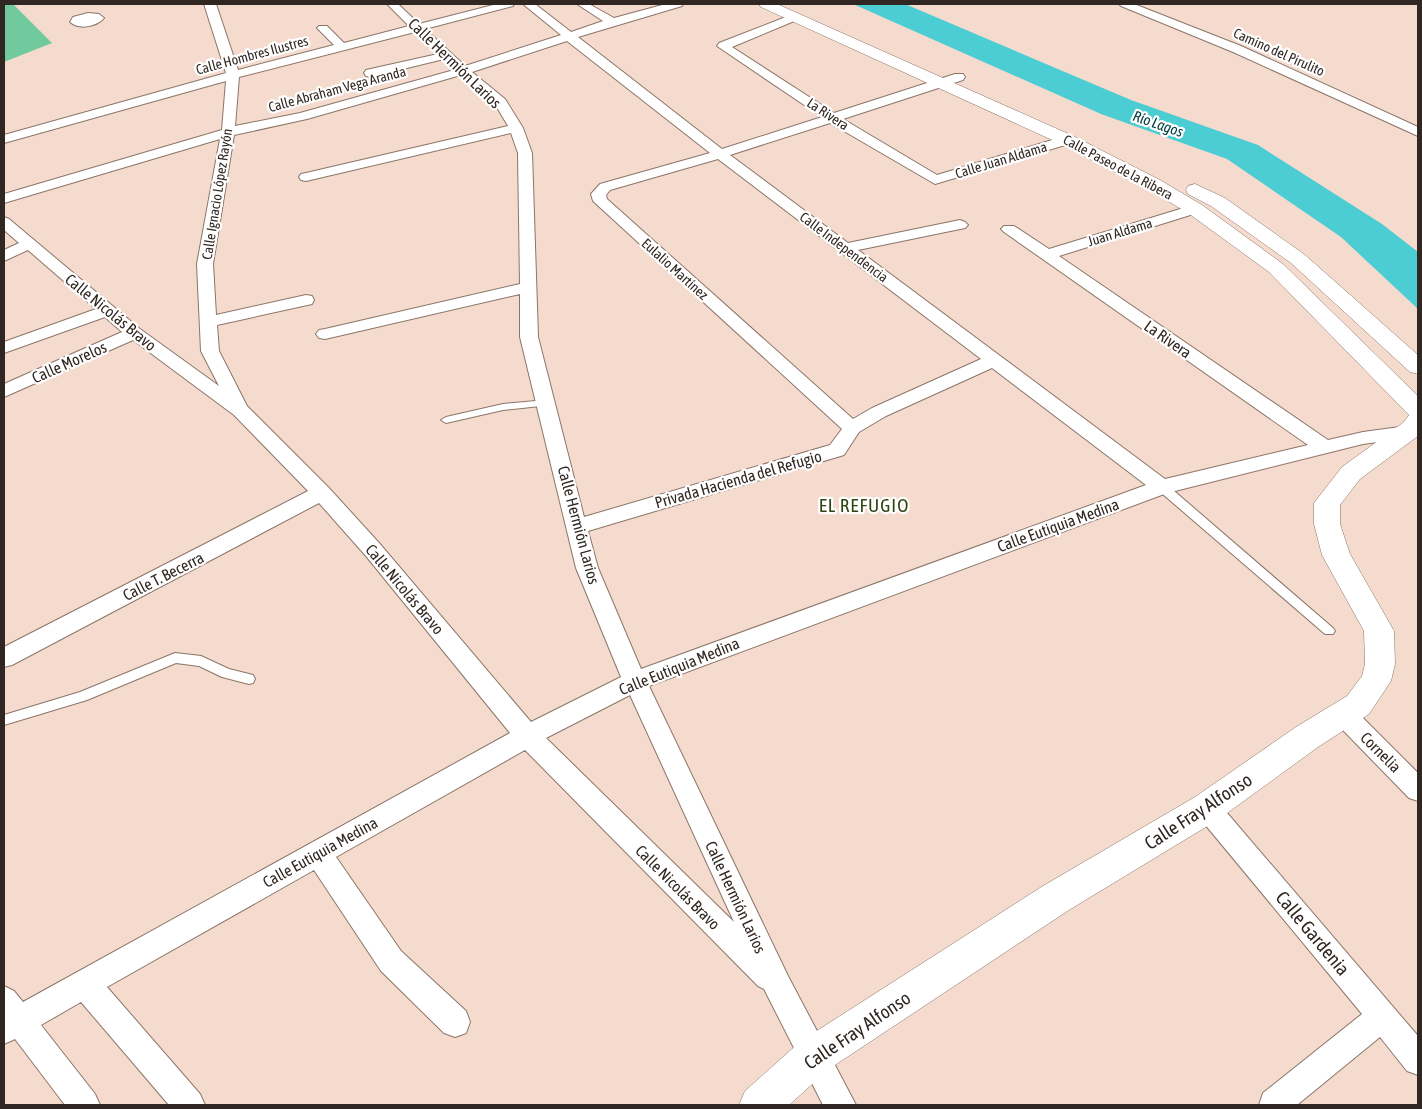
<svg xmlns="http://www.w3.org/2000/svg" width="1422" height="1109" font-family="'Asap Condensed',sans-serif">
<style>
.green{fill:#71ca9d}
.water{fill:#4ccdd3}
.lines{fill:none;stroke-linecap:round;stroke-linejoin:round}
.lane-casing{stroke:#8b7568;stroke-width:2}
.street-casing{stroke:#8b7568;stroke-width:2}
.secondary-casing{stroke:#8b7568;stroke-width:1}
.lane{fill:#fff;fill-rule:evenodd}
.street{fill:#fff;fill-rule:evenodd}
.secondary{fill:#fff;fill-rule:evenodd}
.labels{text-anchor:middle;stroke-width:4.5;stroke-linejoin:round;paint-order:stroke}
.far-street-label{font-size:14px;fill:#302722;stroke:#fff}
.far-water-label{font-size:15px;font-style:italic;fill:#003e40;stroke:#fff}
.street-label{font-size:16px;fill:#302722;stroke:#fff}
.quarter-label{font-size:19px;letter-spacing:1px;fill:#2d4411;stroke:#fff}
.near-street-label{font-size:19px;fill:#302722;stroke:#fff}
</style>
<rect width="100%" height="100%" fill="#f5dbce"/>
<path class="green" d="M4,4H13L52,43L4,62Z"/>
<path class="water" d="M853,4H905L1131,100L1258,145L1382,224L1418,252V309L1341,237L1227,159L1101,114Z"/>
<g class="lines">
<g class="lane-casing">
<path id="lane" d="M547,400L552,403L550,405L503,410L446,423L441,420L446,417L503,404Z
M1162,483L1166,484L1333,628L1335,631L1333,634H1325L1158,490L1157,487L1158,484Z
M175,653L201,656L229,669L253,675L255,679L253,683L249,684L222,677L199,666L176,663L87,700L4,725V715L80,692Z"/>
</g>
<g class="street-casing">
<path id="street" d="M204,4H216L238,70L334,45L317,28L319,26H327L344,43L409,26L387,4H398L419,24L497,4H514L513,6L425,29L465,66L561,35L523,4H535L571,32L603,21L577,4H589L614,18L666,4H683L682,6L578,37L722,149L822,117L717,46L719,43L791,15H799L801,17L799,19L732,47L834,113L955,74H963L965,77L963,80L843,119L937,175L1062,137H1072L1074,140L1072,143L935,184L830,123L730,155L848,243L960,220L965,222L968,225L965,228L858,250L1165,479L1308,445L1004,232L1001,229L1004,226H1014L1049,249L1190,206H1200L1202,209L1200,212L1059,256L1328,440L1363,432L1407,426L1414,428L1416,432L1414,436L1407,438L1363,444L1167,493L649,686L788,976L856,1105H823L764,989L758,986L525,750L336,857L401,951L466,1011L470,1022L466,1033L455,1037L444,1033L381,971L314,870L107,987L200,1094L205,1105H169L81,1002L41,1025L95,1094L100,1105H65L15,1039L4,1044V986L14,991L23,1002L510,733L366,556L319,503L12,665L4,667V647L308,491L234,415L133,340L4,397V384L122,332L105,317L4,353V342L96,309L28,250L4,261V250L19,243L4,230V217L9,219L140,329L219,386L201,351L197,264L220,139L4,203V194L222,130L226,81L4,143V135L226,73ZM415,32L438,54L366,70L364,73L366,76L370,77L444,59L454,70L300,113L235,126L239,77ZM567,41L710,153L600,184L591,194L593,201L842,429L830,445L584,517L538,337L532,153L523,128L505,99L472,72ZM461,75L495,104L508,126L306,173L301,174L299,177L301,180L306,181L511,133L518,153L520,284L325,329L319,330L316,334L319,338L325,339L520,294V337L576,568L621,677L531,722L380,544L329,488L247,406L219,351L217,325L312,304L314,300L312,296L306,295L216,315L213,264L234,135L307,119ZM718,159L981,359L872,408L853,419L607,199L606,195L610,190ZM992,368L1146,485L641,669L598,568L588,531L844,455L859,432L886,416ZM630,695L734,922L546,738Z
M1119,4H1134L1241,46L1418,127V136L1233,52L1121,6Z
M88,13L99,14L104,18C96,27 79,30 70,22L73,17Z
M1343,704L1352,707L1418,773V801L1409,798L1334,721L1331,714L1334,707Z
M1207,796L1216,800L1418,1036V1075L1407,1071L1380,1037L1297,1105H1259L1263,1093L1362,1014L1198,816L1194,808L1198,800Z"/>
</g>
<g class="secondary-casing">
<path id="secondary" d="M759,4H777L1073,136L1160,180L1202,205L1283,264L1418,396V436L1360,479L1340,505V524L1350,554L1394,631L1395,664L1391,681L1369,714L1318,747L1219,819L1069,910L829,1069L789,1105H739L745,1091L801,1041L1043,886L1195,797L1296,727L1347,696L1362,676L1365,664L1364,631L1322,555L1314,524V503L1342,467L1404,422L1409,415L1269,272L1188,213L1146,188L1061,144L761,7Z
M1195,184L1225,198L1305,255L1418,355V374L1410,372L1291,263L1211,206L1188,194L1186,190L1188,186Z"/>
</g>
<use href="#lane" class="lane"/>
<use href="#street" class="street"/>
<use href="#secondary" class="secondary"/>
</g>
<g class="labels">
<g class="far-street-label">
<text transform="translate(1279 52) rotate(24)" y="5">Camino del Pirulito</text>
<text transform="translate(252 55) rotate(-15)" y="5">Calle Hombres Ilustres</text>
<text transform="translate(337 89) rotate(-15)" y="5">Calle Abraham Vega Aranda</text>
<text transform="translate(828 114) rotate(33)" y="5">La Rivera</text>
<text transform="translate(1001 160) rotate(-17)" y="5">Calle Juan Aldama</text>
<text transform="translate(1118 167) rotate(28)" y="5">Calle Paseo de la Ribera</text>
<text transform="translate(217 194) rotate(-81)" y="5">Calle Ignacio López Rayón</text>
<text transform="translate(1120 232) rotate(-17)" y="5">Juan Aldama</text>
<text transform="translate(844 247) rotate(37)" y="5">Calle Independencia</text>
<text transform="translate(675 269) rotate(42)" y="5">Eulalio Martínez</text>
</g>
<g class="far-water-label">
<text transform="translate(1158 124) rotate(19)" y="5">Río Lagos</text>
</g>
<g class="street-label">
<text transform="translate(455 63) rotate(44)" y="6">Calle Hermión Larios</text>
<text transform="translate(111 312) rotate(39)" y="6">Calle Nicolás Bravo</text>
<text transform="translate(1168 339) rotate(35)" y="6">La Rivera</text>
<text transform="translate(69 362) rotate(-24)" y="6">Calle Morelos</text>
<text transform="translate(738 479) rotate(-16)" y="6">Privada Hacienda del Refugio</text>
<text transform="translate(579 525) rotate(75)" y="6">Calle Hermión Larios</text>
<text transform="translate(1058 525) rotate(-20)" y="6">Calle Eutiquia Medina</text>
<text transform="translate(163 576) rotate(-27)" y="6">Calle T. Becerra</text>
<text transform="translate(405 589) rotate(50)" y="6">Calle Nicolás Bravo</text>
<text transform="translate(679 666) rotate(-22)" y="6">Calle Eutiquia Medina</text>
<text transform="translate(1381 752) rotate(45)" y="6">Cornelia</text>
<text transform="translate(320 852) rotate(-29)" y="6">Calle Eutiquia Medina</text>
<text transform="translate(678 887) rotate(45)" y="6">Calle Nicolás Bravo</text>
<text transform="translate(736 897) rotate(65)" y="6">Calle Hermión Larios</text>
</g>
<g class="quarter-label">
<text x="864" y="512">EL REFUGIO</text>
</g>
<g class="near-street-label">
<text transform="translate(1198 811) rotate(-33)" y="7">Calle Fray Alfonso</text>
<text transform="translate(1313 933) rotate(50)" y="7">Calle Gardenia</text>
<text transform="translate(857 1030) rotate(-34)" y="7">Calle Fray Alfonso</text>
</g>
</g>
<rect width="1422" height="1109" fill="none" stroke="#302722" stroke-width="10"/>
</svg>
